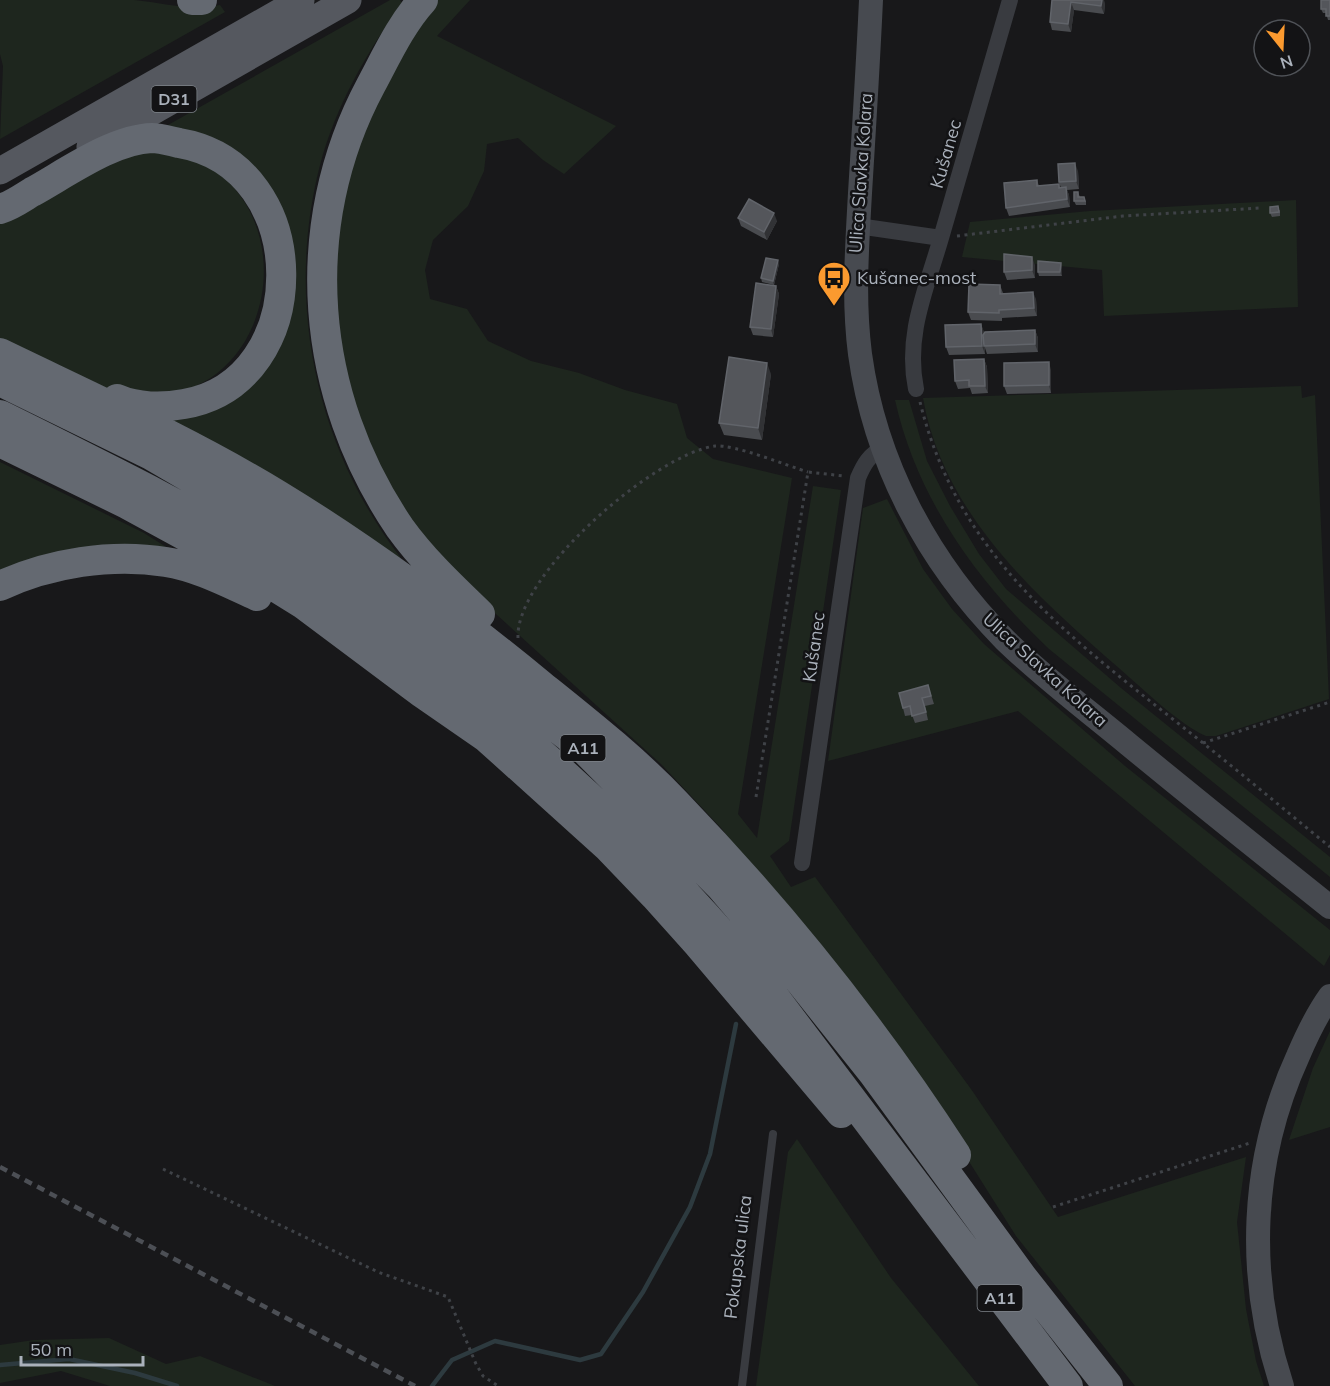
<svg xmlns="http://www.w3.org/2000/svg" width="1330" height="1386" font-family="Mulish,sans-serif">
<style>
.green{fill:#1e261e}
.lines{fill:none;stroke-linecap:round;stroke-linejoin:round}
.stream{stroke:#2d3a3f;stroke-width:4.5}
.path{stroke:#3f4247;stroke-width:3;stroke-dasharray:3 4.5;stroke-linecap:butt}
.lane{stroke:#393b40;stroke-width:8}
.street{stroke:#393b40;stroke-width:16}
.secondary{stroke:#474a50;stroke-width:24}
.primary{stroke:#55585f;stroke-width:27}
.highway{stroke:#646971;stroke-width:30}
.rail{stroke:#4c4f55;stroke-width:4.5;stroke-dasharray:8 6;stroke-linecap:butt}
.wall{fill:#494b4f}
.shaded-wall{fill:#313235}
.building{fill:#54565b;stroke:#61646a;stroke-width:1.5}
.labels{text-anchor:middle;stroke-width:5;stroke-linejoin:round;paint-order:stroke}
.shield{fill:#131315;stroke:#7d8289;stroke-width:1.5}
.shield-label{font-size:16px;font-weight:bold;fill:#aab1bb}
.street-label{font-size:18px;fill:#aab1bb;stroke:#131315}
.poi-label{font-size:18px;fill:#aab1bb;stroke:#131315;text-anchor:start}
</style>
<rect width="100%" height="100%" fill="#18181a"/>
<path class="green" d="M0,0C44,0 90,0 134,0C166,3 186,11 220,5L225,12L0,139L3,66L0,54Z
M390,0H400L402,3C367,52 336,105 320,165C285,301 315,447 401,558L394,562L153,415L251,375L282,229L168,125Z
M433,0H470L437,36L616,126L564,174L543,160L518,138L487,144L484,171L468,206L433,240L425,270L430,299L467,309L488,341L531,361L579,373L625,390L677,404L687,438L713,459L792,478L738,814L757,838L813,486L841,490L789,841L770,856L791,887L815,877L971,1089L1058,1217L1246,1157L1237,1222L1246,1309L1256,1361L1264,1386H1135L1016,1236L963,1152L722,829L662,765L420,545L356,434L328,297L351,139Z
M168,151C182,157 202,161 215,170C307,239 262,406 139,395C94,391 41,358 0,339V222L80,178L138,153Z
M1296,200L1298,307L1104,316L1102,270L962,257L970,222L1090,211Z
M1301,386L1302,398L1315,395L1329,699L1216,736H1206C1180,725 1143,689 1120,669C1036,596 943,514 923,398Z
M895,400H909L927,461L950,506L979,554L1006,589L1121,688L1330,857V877L1049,649C977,581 917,499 895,400Z
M0,462L144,533L182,557L0,572Z
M887,499L923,569L952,609L984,644L1125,766L1330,930V955L1324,966L1018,711L828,761L863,508Z
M1330,1031V1127L1289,1140L1313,1068Z
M797,1139L891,1278L979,1386H756L788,1152Z
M109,1338L166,1364L200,1356L275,1386H110L61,1371L0,1383V1345L34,1340Z"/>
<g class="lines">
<path class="stream" d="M0,1365L69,1359L135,1373L177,1386
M432,1386L452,1360L495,1341L580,1360L601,1354L643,1292L690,1207L710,1154L736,1024"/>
<path class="path" d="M957,236L1123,216L1260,208
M920,402C957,553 1063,632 1179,724C1230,764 1280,806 1330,847
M518,638C515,575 655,454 715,446C734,444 788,466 808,472
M1203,743L1330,702
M756,797L808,472L844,476
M163,1169L378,1272L448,1297L476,1364L483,1376L498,1386
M1053,1207L1250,1143"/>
<path class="lane" d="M742,1386L773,1134"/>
<path class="street" d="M858,226L941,238L1010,0
M916,389C905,335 926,290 941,238
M802,863L858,478C864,464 869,455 883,448"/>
<path class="secondary" d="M871,0C868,65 864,129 860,193C857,248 853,299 860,354C875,463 928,562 1005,640C1043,677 1087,710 1128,744C1195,799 1262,853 1330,907
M1282,1386C1246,1277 1250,1161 1298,1056C1307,1035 1317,1014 1330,996"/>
<path class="primary" d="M90,147L348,0
M0,171L301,0"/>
<path class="highway" d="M192,0H202
M423,0C401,24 386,57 371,85C295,227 310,396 400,528C423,560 452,587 480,614
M0,209C11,206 22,198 32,192C65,174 113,139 152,138C160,138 170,141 179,143C315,166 314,382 184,404C163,408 137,408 117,399
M0,353C93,398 189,441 278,495C370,551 457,616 541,685C587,722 634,759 675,802C780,911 874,1028 956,1155
M0,381L151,455L346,569L432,629L584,749L721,887L780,956L873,1073L1023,1278L1108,1386
M0,415C105,467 211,519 310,581C481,687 635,828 763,982L1068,1386
M0,442L127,504L250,571L303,604L422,693L487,738L608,847L655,896L698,944L841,1113
M0,586C49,563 112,553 166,562C198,567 228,583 257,596"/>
<path class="rail" d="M0,1167L415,1386"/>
</g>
<path class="wall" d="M1052,0L1105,3L1104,14L1074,10L1071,32L1052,30L1050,22Z
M1330,0V20H1328L1326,13H1323L1321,9Z
M1078,171L1079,189L1067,190L1069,195L1070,207L1009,216L1006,208L1037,180L1039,186L1059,184L1060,188H1061L1059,182Z
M1078,192L1080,197L1086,201V205H1076L1074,201Z
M1280,210V216L1272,217L1270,213Z
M738,218L777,221L767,240L741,226Z
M1061,263L1062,267V276H1039L1038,272Z
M779,264L774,285L762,282L761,278Z
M1035,265V278L1007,280L1004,272Z
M1000,285L1003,293L1036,299L1037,316L1002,318V321L971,320L968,312Z
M776,286L779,294L773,337L753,335L750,327Z
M981,324L984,333L1035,330L1038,338V352L987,354L985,348V354L949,355L946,347Z
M984,359L987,367L988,393L972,394L970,388L958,389L955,381Z
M1051,370V393L1007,394L1004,386Z
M771,374L762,440L724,435L719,423Z
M928,685L934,704L925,706L928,720L915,723L912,715L905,716L903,708Z"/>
<path class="shaded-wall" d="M1102,0H1104L1105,3L1104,14L1101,6Z
M1071,2L1074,10L1071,32L1068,24Z
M1075,163L1078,171L1079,189L1076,181Z
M1066,187L1069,195L1070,207L1067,199Z
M774,213L777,221L767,240L764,232Z
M1032,257L1035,265V278L1032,270Z
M778,260L779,264L774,285L773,281Z
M1061,263L1062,267V276L1060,272Z
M776,286L779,294L773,337L771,329Z
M1033,292L1036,299L1037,316L1034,308Z
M981,324L984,332L985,354L982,346Z
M1035,330L1038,338V352L1035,344Z
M984,359L987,367L988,393L985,386Z
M1049,362L1051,370V393L1049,385Z
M767,363L771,374L762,440L758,428Z"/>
<path class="building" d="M1052,0H1102L1101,6L1071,2L1068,24L1050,22Z
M1321,0H1330V16H1326V9H1321Z
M1075,163L1076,181L1059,182L1058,164Z
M1037,180V186L1059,184V188L1066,187L1067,199L1006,208L1004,183Z
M1074,192H1078V197H1084L1085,201H1074Z
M749,199L774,213L764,232L738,218Z
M1278,206L1279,212L1270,213V207Z
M1004,254L1032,257V270L1004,272Z
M766,258L778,260L773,281L761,278Z
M1038,261L1061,263L1060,272H1038Z
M756,283L776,286L771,329L750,327Z
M969,284L1000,285V294L1033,292L1034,308L999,310V313L968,312Z
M981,324L982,346L946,347L945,325Z
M1035,330V344L984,346L983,335L985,332Z
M729,357L767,363L758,428L719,423Z
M984,359L985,386H969V380L955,381L954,360Z
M1049,362V385L1004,386V363Z
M928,685L931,696L922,698L926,712L912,716L910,706L903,708L899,693Z"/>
<defs>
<g id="bus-pin" transform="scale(1.725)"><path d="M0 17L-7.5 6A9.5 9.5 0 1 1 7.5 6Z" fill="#fb9a2f" stroke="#131315"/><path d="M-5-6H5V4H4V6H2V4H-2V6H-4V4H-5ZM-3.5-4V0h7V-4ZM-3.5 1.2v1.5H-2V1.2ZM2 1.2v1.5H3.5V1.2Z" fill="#111"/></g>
</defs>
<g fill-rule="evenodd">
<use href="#bus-pin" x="834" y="278"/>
</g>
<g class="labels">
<g class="shield">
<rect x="151.5" y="86" width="45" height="26" rx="4.5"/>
<rect x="560.5" y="735" width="45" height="26" rx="4.5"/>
<rect x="977.5" y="1285" width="45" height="26" rx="4.5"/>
</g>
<g class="shield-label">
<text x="174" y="105">D31</text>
<text x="583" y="754">A11</text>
<text x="1000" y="1304">A11</text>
</g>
<g class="street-label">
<text transform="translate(946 154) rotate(-74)" y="6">Kušanec</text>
<text transform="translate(861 173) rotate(-86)" y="6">Ulica Slavka Kolara</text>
<text transform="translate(814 647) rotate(-82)" y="6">Kušanec</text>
<text transform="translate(1045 670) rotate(42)" y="6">Ulica Slavka Kolara</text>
<text transform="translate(738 1257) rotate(-83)" y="6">Pokupska ulica</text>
</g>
<g class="poi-label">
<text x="857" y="284">Kušanec-most</text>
</g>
</g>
<g transform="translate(1282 48) rotate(162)"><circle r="28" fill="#131315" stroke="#4f5257" stroke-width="1.5"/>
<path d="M0-4.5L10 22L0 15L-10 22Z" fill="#fb9a2f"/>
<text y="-9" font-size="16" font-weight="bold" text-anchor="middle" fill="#aab1bb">N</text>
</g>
<path d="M21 1356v9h122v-9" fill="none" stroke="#aab1bb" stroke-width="3"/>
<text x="30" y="1356" font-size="18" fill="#aab1bb" stroke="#131315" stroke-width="4.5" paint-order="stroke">50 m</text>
</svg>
